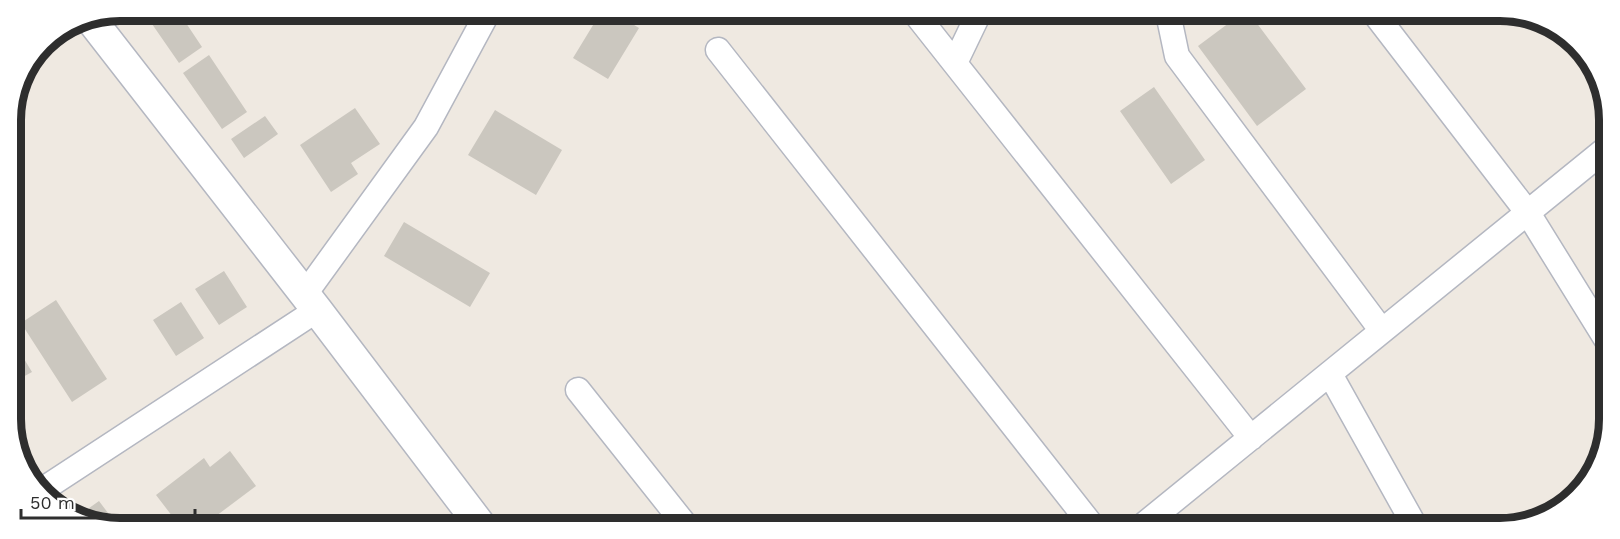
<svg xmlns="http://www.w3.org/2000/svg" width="1620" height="539" font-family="'Work Sans',sans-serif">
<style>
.building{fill:#cbc7bf}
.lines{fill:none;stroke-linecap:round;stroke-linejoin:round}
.minor-casing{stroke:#b4b7c1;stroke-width:27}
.tertiary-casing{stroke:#b4b7c1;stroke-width:33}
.minor{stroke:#fff;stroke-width:24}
.tertiary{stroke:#fff;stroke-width:30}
.rim{fill:none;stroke:#2e2e2e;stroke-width:8}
</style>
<rect width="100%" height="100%" fill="#efe9e1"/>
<path class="building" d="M143,11H178L202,47L179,63Z
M601,12H613L639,28L608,79L573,58Z
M1241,14H1250L1306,89L1257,126L1198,46Z
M209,55L247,112L222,129L183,73Z
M1154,87L1205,160L1171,184L1120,111Z
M355,108L380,144L351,163L358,174L331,192L300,145Z
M495,110L562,150L536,195L468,155Z
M265,116L278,134L244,158L231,139Z
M404,222L490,273L470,307L384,256Z
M224,271L247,307L219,325L195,289Z
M56,300L107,379L72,402L21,323Z
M181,302L204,338L176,356L153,320Z
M12,339L32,372L12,383Z
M230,451L256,486L204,525H179L156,495L204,458L210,467Z
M99,501L117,525H92L78,516Z"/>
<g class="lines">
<g class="minor-casing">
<path id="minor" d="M915,13L1251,438
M1168,13L1177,56L1382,331
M1375,14L1528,213L1606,339
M718,50L1093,527
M955,63L979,13
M305,294L426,127L488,12
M1330,374L1416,528
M578,390L686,526
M39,492L317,310
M1141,527L1607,148"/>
</g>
<g class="tertiary-casing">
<path id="tertiary" d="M89,17L317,310L481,526"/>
</g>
<use href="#minor" class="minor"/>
<use href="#tertiary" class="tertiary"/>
</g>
<path d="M0 0H1620V539H0ZM120 21H1500A99 99 0 0 1 1599 120V419A99 99 0 0 1 1500 518H120A99 99 0 0 1 21 419V120A99 99 0 0 1 120 21Z" fill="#fff" fill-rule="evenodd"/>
<path class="rim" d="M120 21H1500A99 99 0 0 1 1599 120V419A99 99 0 0 1 1500 518H120A99 99 0 0 1 21 419V120A99 99 0 0 1 120 21Z"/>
<path d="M21 509v9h174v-9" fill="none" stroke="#2e2e2e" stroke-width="3"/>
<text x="30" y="509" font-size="18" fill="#2e2e2e" stroke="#ffffff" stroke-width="4.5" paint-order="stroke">50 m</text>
</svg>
